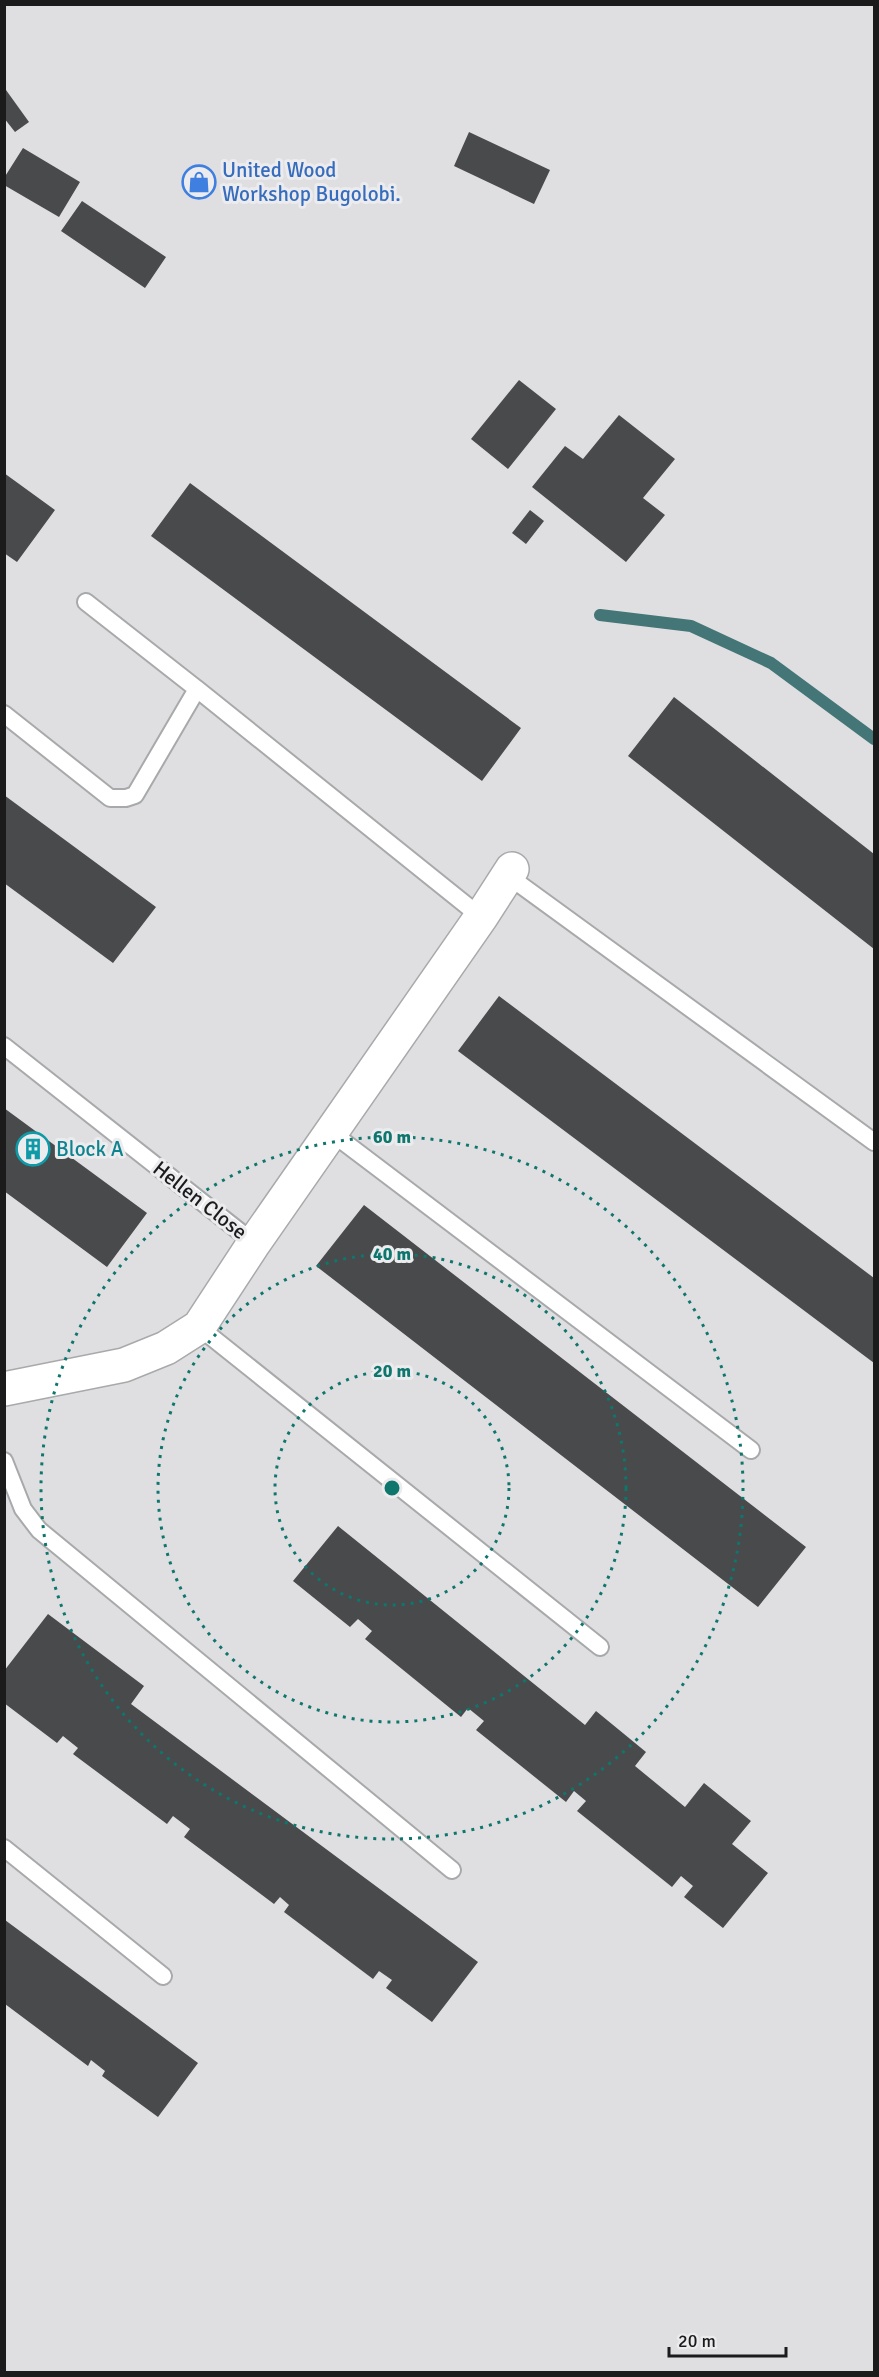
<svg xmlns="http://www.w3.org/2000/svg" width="879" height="2377" font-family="Signika,sans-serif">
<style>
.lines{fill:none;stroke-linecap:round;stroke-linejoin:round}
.stream{stroke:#447577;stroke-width:12}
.building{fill:#494a4b}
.lane-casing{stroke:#a8a9aa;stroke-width:20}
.street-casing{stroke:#a8a9aa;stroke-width:36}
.lane{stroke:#fff;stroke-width:16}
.street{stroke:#fff;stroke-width:33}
.ring{fill:none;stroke:#0f766e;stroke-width:3;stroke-dasharray:3 6}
.labels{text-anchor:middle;stroke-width:6;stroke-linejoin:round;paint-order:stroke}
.shop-label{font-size:21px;fill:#366cbe;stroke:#ececee;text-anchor:start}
.culture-label{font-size:21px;fill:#0d838f;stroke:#ececee;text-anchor:start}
.street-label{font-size:21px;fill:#1b1b1c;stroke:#ececee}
.centre{fill:#0f766e;stroke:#ececee;stroke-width:3}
.ring-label{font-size:18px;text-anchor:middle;font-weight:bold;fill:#0f766e;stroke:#ececee;stroke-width:6;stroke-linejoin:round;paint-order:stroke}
</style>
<rect width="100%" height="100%" fill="#dfdfe1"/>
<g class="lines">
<path class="stream" d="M600,615L691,626L771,663L874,739"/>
</g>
<path class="building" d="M6,90L29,122L15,132L4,118Z
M469,132L550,170L534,204L454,166Z
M23,148L80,182L59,217L4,185V178Z
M82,201L166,257L145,288L61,231Z
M519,380L556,409L508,469L471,439Z
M619,415L675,459L643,498L665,515L626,562L532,487L565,446L583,459Z
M4,473L55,510L17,562L4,553Z
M190,483L521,728L482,781L151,536Z
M530,510L544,521L526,544L512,533Z
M674,697L874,854V949L628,756Z
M4,795L156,907L113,963L4,883Z
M499,996L874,1278V1363L458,1051Z
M4,1108L147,1213L107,1267L4,1191Z
M364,1205L806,1547L758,1607L316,1266Z
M338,1526L585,1725L596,1711L646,1752L635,1766L685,1807L704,1783L751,1821L732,1844L768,1873L723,1928L684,1897L693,1886L681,1876L672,1887L577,1811L586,1801L574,1791L566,1802L476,1730L484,1721L468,1708L461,1717L365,1639L372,1631L358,1619L350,1627L293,1581Z
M48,1614L144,1686L131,1704L478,1962L432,2022L386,1988L392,1980L379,1971L373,1979L284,1912L289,1905L280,1897L274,1904L184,1837L190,1829L173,1816L167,1824L73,1754L78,1748L63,1736L57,1743L4,1703V1671Z
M5,1920L198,2063L158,2117L102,2076L105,2071L91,2060L88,2066L5,2004Z"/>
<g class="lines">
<g class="lane-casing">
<path id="lane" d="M86,602L197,689
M4,714L110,798H126L135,795L197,689L481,917
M507,875L874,1142
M4,1046L254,1243
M332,1133L751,1450
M199,1327L600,1647
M4,1461L23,1509L39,1530L452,1870
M4,1848L163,1976"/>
</g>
<g class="street-casing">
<path id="street" d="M4,1389L124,1365L166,1348L199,1327L254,1243L481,917L512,869"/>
</g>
<use href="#lane" class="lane"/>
<use href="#street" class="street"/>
</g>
<g class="ring">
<circle cx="392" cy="1488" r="117"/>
<circle cx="392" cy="1488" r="234"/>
<circle cx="392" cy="1488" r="351"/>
</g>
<defs>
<g id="shop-ring" transform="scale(1.725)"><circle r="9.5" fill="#ececee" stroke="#3f7fe0" stroke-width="1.5"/><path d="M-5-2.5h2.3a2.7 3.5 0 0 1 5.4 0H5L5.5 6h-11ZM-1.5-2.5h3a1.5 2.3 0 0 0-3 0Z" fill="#3f7fe0"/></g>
<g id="building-ring" transform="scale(1.725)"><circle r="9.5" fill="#ececee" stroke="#0f9aa8" stroke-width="1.5"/><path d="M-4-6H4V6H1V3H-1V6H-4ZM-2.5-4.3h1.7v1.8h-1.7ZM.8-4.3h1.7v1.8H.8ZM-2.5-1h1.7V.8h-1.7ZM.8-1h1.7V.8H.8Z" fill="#0f9aa8"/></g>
</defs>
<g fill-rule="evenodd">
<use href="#shop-ring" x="199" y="182"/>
<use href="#building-ring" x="33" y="1149"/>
</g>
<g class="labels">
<g class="shop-label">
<text x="222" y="177">United Wood<tspan x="222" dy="24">Workshop Bugolobi.</tspan></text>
</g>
<g class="culture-label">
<text x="56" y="1156">Block A</text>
</g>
<g class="street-label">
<text transform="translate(200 1200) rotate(38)" y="7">Hellen Close</text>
</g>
</g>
<circle cx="392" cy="1488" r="9" class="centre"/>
<g class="ring-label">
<text x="392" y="1143">60 m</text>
<text x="392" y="1260">40 m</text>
<text x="392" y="1377">20 m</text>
</g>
<rect width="879" height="2377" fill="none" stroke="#1b1b1c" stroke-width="12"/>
<path d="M669 2347v9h117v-9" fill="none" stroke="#1b1b1c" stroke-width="3"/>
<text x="678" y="2347" font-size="18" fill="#1b1b1c" stroke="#ececee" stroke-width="4.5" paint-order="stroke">20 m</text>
</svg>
